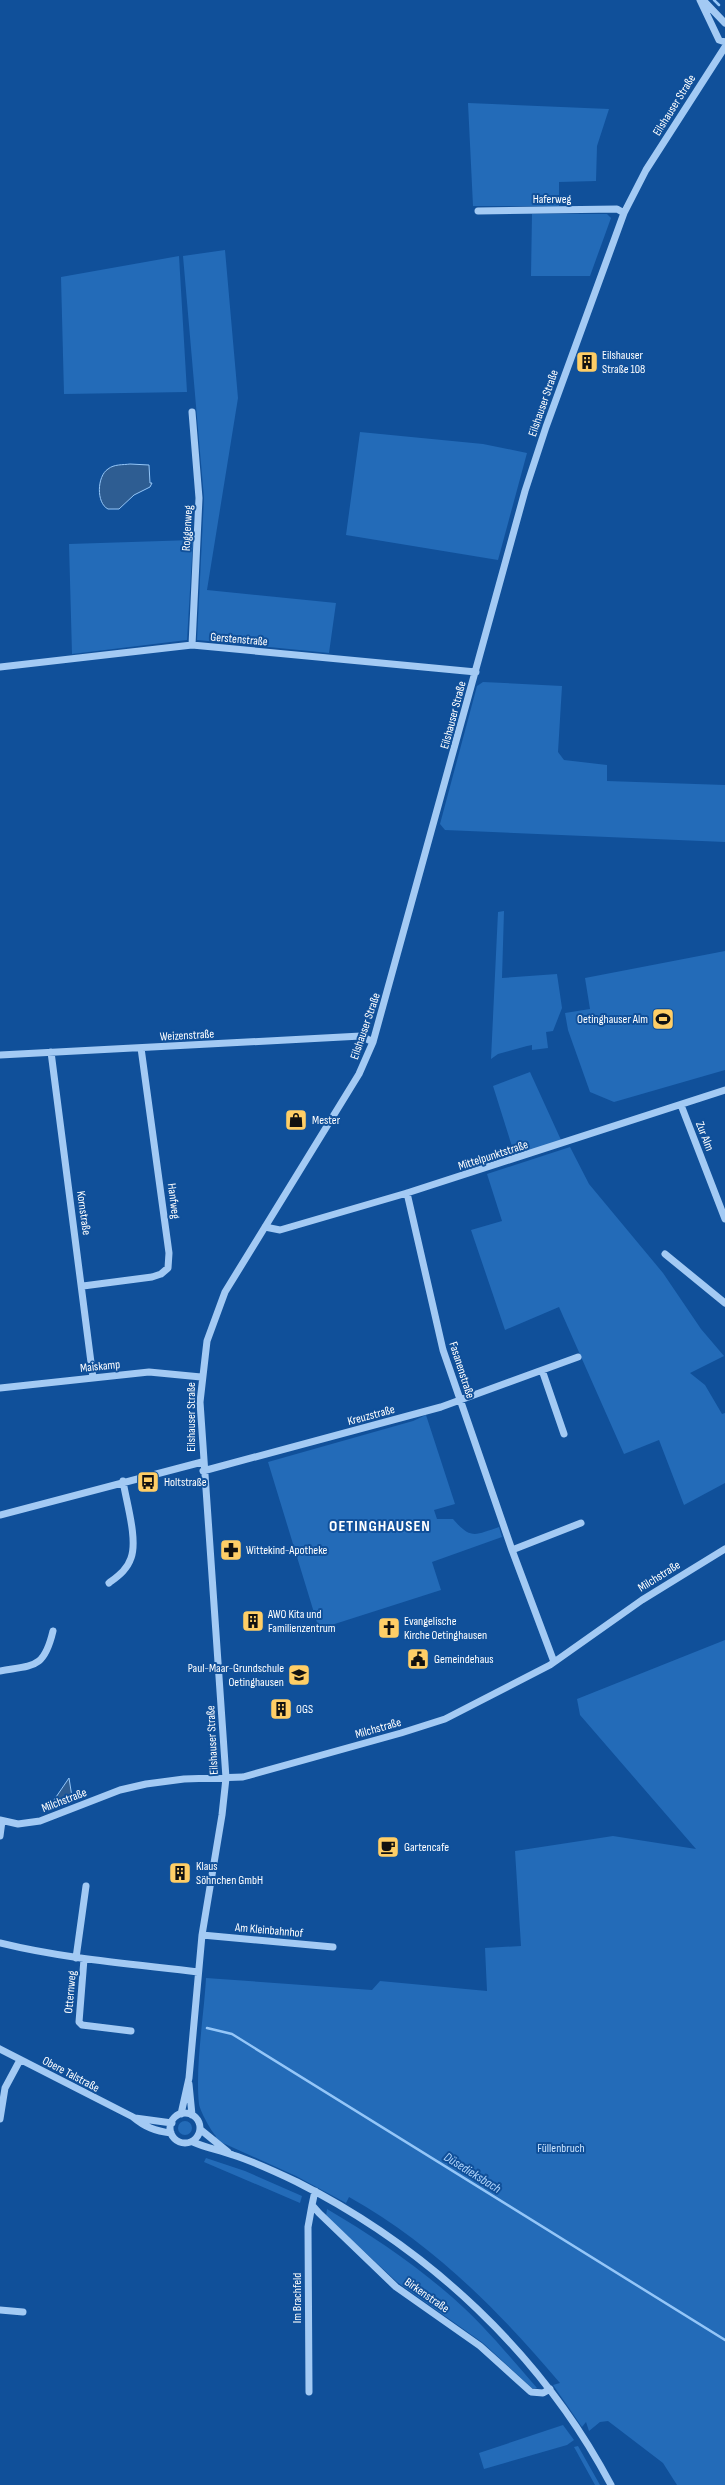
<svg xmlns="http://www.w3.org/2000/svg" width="725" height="2485" font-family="'Sofia Sans Condensed',sans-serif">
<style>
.green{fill:#236bb8}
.water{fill:#2e5d92;stroke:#94c6f8}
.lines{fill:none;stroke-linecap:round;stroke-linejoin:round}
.stream{stroke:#94c6f8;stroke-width:2.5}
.minor{stroke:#a3caf4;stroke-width:7}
.labels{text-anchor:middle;stroke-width:4;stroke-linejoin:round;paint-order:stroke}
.street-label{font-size:12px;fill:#fff;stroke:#10509a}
.poi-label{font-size:12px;fill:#fff;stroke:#10509a;text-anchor:start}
.park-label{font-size:12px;fill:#cbe4fe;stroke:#10509a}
.water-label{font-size:13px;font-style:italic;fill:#afd4fb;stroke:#10509a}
.district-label{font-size:16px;font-weight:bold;letter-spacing:1px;fill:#fff;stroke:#10509a}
</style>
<rect width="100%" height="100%" fill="#10509a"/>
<path class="green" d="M468,103L609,109L597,146L596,181L559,182V206H473Z
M532,214H607L611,218L590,276H531Z
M225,250L238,398L207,590L336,603L329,653L197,640L204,498L183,256Z
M179,256L187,392L64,394L61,277Z
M360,432L483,444L527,453L498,560L346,535Z
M193,540L187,640L72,654L69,544Z
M483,682L562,686L558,752L564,760L607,765V781L725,785V842L445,830L440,824L477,686Z
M504,911L502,978L557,974L562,1008L553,1031L546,1032L548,1048L532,1050V1045L527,1046L498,1054L491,1059L498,912Z
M725,951V1070L614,1102L590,1092L568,1030L565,1013L590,1009L585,978Z
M530,1072L561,1140L515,1156L493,1086Z
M570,1147L589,1184L663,1273L701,1329L724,1356L690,1373L705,1385L722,1414L725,1413V1483L684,1505L659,1440L624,1454L559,1307L505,1330L471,1230L502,1221L487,1174Z
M426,1415L455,1504L434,1510L437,1519H453C471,1540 475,1535 499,1527L502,1537L432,1562L441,1590L319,1629L268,1462L413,1421Z
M725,1640V2485H677L663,2463L608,2421L600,2422L589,2431L586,2422L582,2427L553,2385L560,2383C499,2311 433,2244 349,2197L346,2203L296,2176L214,2139L216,2136C211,2131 200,2111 199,2104C195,2067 204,2016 206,1978L372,1990L380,1981L487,1991L485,1948L521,1946L515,1851L613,1836L696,1849L580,1715L577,1699Z
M178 2128a7 7 0 1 1 14 0a7 7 0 1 1-14 0Z
M206,2158L245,2171L302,2196L300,2203L204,2162Z
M327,2209C371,2235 413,2263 452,2297C483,2324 510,2357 537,2388H532L483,2343L397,2282L326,2216Z
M563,2425L574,2440L567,2445L484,2469L479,2453Z
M578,2446L600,2485H595L574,2447Z"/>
<path class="water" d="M130,464L149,465L150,483H152L150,487L134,495L119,509H108C96,503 97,476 108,469C114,464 123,465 130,464Z
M69,1778L72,1797L58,1802L54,1800Z"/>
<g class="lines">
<path class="stream" d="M714,0L719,5
M207,2028L232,2034L725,2340"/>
<path class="minor" d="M700,0L719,40L725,42
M703,0L725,23
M478,211L617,209L624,213
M192,645L199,498L192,412
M0,667L192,645L476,672
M51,1052L93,1378
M0,1055L361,1036L373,1042
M681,1105L725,1219
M407,1193L443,1350L512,1550L554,1662
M265,1227L280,1230L407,1193L725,1090
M665,1254L725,1303
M83,1286L152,1277L161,1274L168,1268L169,1253L141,1048
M542,1370L564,1434
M0,1388L149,1372L201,1377
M203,1471L441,1407L578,1357
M0,1515L202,1462
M512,1550L581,1523
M109,1583C118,1576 127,1570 131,1558C138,1539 126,1501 123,1481
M0,1671C34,1665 44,1669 53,1631
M0,1820L18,1824L40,1821L120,1790L146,1784L184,1779L243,1777L401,1733L445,1719L550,1665L642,1600L725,1549
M0,1836L2,1821
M202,1935L333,1947
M0,1943C65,1959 132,1964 198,1972
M76,1958L86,1886
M84,1959L79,2022L82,2025L131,2031
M0,2049L133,2117C145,2127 155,2131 171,2133
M189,2084L192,2115
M170 2128a15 15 0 1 1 30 0a15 15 0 1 1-30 0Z
M181,2114L189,2078L202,1935L222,1815L226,1778L200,1402L207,1341L225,1292L359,1074L373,1042L525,491L546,427L624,213L646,170L725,47
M135,2118L172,2123
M0,2119L5,2088L20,2060
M201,2130L228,2152
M193,2142C206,2148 220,2150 233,2155C255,2162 276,2172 297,2182C428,2248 542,2354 611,2485
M315,2191L312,2205L319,2213L396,2287L480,2346L531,2392L543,2393L550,2389
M0,2310L23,2312
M309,2392L308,2227L312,2205"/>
</g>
<defs>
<g id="building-square" transform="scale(1.15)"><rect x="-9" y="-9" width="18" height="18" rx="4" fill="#ffce66" stroke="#10509a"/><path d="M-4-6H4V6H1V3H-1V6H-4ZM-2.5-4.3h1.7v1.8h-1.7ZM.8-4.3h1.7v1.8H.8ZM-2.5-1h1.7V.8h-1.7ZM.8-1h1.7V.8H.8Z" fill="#111"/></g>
<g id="stadium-square" transform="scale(1.15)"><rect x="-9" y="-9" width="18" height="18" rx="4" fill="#ffce66" stroke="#10509a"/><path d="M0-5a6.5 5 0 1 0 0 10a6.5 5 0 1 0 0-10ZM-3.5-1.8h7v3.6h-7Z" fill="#111"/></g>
<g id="shop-square" transform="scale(1.15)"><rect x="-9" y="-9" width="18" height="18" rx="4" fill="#ffce66" stroke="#10509a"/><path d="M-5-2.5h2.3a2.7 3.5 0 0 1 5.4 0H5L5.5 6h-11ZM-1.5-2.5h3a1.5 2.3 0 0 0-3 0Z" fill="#111"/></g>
<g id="bus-square" transform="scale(1.15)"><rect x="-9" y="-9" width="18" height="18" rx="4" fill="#ffce66" stroke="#10509a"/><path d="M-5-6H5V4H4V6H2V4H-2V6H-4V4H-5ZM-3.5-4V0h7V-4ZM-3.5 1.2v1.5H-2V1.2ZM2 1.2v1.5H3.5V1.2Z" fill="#111"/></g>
<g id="pharmacy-square" transform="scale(1.15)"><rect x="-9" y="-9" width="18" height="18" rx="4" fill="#ffce66" stroke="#10509a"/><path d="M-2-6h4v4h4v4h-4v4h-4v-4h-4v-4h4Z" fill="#111"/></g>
<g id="church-square" transform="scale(1.15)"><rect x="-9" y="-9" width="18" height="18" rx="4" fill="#ffce66" stroke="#10509a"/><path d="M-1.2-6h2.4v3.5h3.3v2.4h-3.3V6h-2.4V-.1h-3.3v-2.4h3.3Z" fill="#111"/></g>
<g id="civic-square" transform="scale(1.15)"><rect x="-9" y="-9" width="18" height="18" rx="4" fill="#ffce66" stroke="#10509a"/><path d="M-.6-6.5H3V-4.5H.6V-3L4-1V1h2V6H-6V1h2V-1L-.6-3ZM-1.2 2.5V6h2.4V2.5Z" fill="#111"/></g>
<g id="school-square" transform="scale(1.15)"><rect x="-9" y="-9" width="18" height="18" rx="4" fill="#ffce66" stroke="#10509a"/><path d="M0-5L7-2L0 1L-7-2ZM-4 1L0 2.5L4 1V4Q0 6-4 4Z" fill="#111"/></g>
<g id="cafe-square" transform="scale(1.15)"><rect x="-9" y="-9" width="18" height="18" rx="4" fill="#ffce66" stroke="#10509a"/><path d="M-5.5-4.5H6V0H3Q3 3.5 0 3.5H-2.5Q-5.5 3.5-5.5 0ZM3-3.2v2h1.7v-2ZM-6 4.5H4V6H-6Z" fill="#111"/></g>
</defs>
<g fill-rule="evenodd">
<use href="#building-square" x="587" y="362"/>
<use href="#stadium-square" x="663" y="1019"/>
<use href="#shop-square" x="296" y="1120"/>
<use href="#bus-square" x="148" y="1482"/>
<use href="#pharmacy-square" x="231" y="1550"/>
<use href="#building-square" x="253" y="1621"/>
<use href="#church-square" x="389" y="1628"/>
<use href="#civic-square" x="418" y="1659"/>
<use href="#school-square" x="299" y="1675"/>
<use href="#building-square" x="281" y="1709"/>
<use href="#cafe-square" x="388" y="1847"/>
<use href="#building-square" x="180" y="1873"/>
</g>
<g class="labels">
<g class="street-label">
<text transform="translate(674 105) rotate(-58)" y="4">Eilshauser Straße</text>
<text x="552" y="203">Haferweg</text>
<text transform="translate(543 403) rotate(-71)" y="4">Eilshauser Straße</text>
<text transform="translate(187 528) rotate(-87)" y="4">Roggenweg</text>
<text transform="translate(239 639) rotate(5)" y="4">Gerstenstraße</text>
<text transform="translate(453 715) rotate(-75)" y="4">Eilshauser Straße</text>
<text transform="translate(365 1026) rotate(-71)" y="4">Eilshauser Straße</text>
<text transform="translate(187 1035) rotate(-3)" y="4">Weizenstraße</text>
<text transform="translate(705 1136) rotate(69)" y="4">Zur Alm</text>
<text transform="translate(493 1155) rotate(-18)" y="4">Mittelpunktstraße</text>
<text transform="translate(174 1201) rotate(83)" y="4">Hanfweg</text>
<text transform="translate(84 1213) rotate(82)" y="4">Kornstraße</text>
<text transform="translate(100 1366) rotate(-6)" y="4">Maiskamp</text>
<text transform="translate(462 1370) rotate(72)" y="4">Fasanenstraße</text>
<text transform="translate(371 1415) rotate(-15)" y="4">Kreuzstraße</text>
<text transform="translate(191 1417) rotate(-90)" y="4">Eilshauser Straße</text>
<text transform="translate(659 1576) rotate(-32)" y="4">Milchstraße</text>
<text transform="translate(378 1728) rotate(-16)" y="4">Milchstraße</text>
<text transform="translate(212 1740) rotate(-93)" y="4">Eilshauser Straße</text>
<text transform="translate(64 1800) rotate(-21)" y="4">Milchstraße</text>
<text transform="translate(269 1930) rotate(5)" y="4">Am Kleinbahnhof</text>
<text transform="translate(70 1992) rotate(-85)" y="4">Otternweg</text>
<text transform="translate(71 2074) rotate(28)" y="4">Obere Talstraße</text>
<text transform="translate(427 2295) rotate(35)" y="4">Birkenstraße</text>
<text transform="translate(297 2298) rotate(-90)" y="4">Im Brachfeld</text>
</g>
<g class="poi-label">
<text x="602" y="359">Eilshauser<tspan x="602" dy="14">Straße 108</tspan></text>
<text x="648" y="1023" text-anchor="end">Oetinghauser Alm</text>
<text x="312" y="1124">Mester</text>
<text x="164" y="1486">Holtstraße</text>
<text x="246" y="1554">Wittekind-Apotheke</text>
<text x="268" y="1618">AWO Kita und<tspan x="268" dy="14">Familienzentrum</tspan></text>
<text x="404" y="1625">Evangelische<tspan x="404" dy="14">Kirche Oetinghausen</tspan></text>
<text x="434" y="1663">Gemeindehaus</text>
<text x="284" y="1672" text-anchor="end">Paul-Maar-Grundschule<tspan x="284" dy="14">Oetinghausen</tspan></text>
<text x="296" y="1713">OGS</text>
<text x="404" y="1851">Gartencafe</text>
<text x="196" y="1870">Klaus<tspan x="196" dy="14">Söhnchen GmbH</tspan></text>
</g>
<g class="park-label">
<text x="561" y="2152">Füllenbruch</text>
</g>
<g class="water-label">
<text transform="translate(473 2172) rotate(32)" y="5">Düsedieksbach</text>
</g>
<g class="district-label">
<text x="380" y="1531">OETINGHAUSEN</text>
</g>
</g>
</svg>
